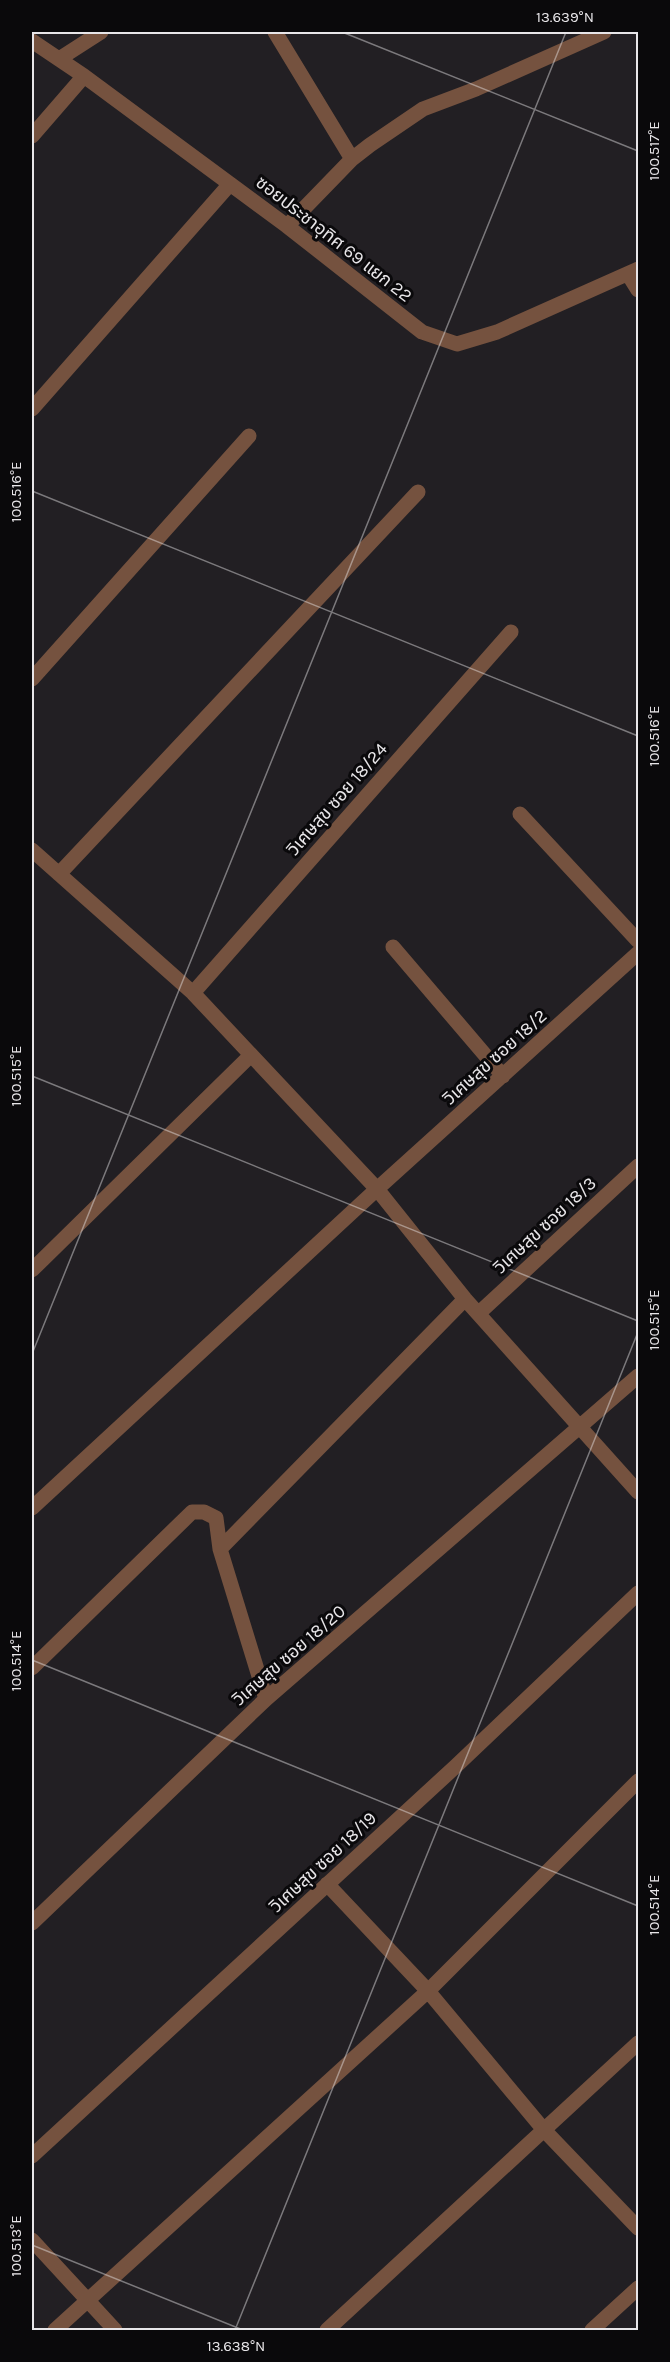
<svg xmlns="http://www.w3.org/2000/svg" width="670" height="2362" font-family="Karla,'Noto Sans Thai',sans-serif">
<style>
.lines{fill:none;stroke-linecap:round;stroke-linejoin:round}
.street{stroke:#75523f;stroke-width:15}
.ticks{fill:none;stroke:#e8e6e9;stroke-width:1.5;stroke-opacity:0.45}
.labels{text-anchor:middle;stroke-width:6;stroke-linejoin:round;paint-order:stroke}
.street-label{font-size:18px;fill:#e8e6e9;stroke:#0a090b}
.neatline{fill:none;stroke:#e8e6e9;stroke-width:2}
.ticks-label{font-size:15px;text-anchor:middle;fill:#e8e6e9}
</style>
<rect width="100%" height="100%" fill="#221f23"/>
<g class="lines">
<path class="street" d="M275,32L352,159
M32,41L84,76L287,226L422,332L457,344L497,332L638,269
M59,59L101,32
M32,136L84,76
M287,226L352,159L370,145L423,109L476,89L604,32
M628,274L638,290
M32,409L230,184
M32,679L249,436
M520,814L638,941
M32,850L193,993L377,1189L465,1299L638,1492
M59,874L418,492
M393,947L503,1076
M193,993L511,632
M32,1270L250,1056
M479,1313L638,1166
M32,1508L377,1189L638,953
M220,1549L465,1299
M32,1668L192,1512H204L216,1518L220,1549L266,1699
M327,1884L428,1991L544,2130L638,2228
M32,1923L266,1699L638,1376
M32,2156L456,1766L638,1593
M32,2240L115,2330
M55,2330L428,1991L638,1781
M327,2330L638,2043
M592,2330L638,2288"/>
</g>
<path class="ticks" d="M342,32L638,151M32,491L638,736M32,1076L638,1321M32,1354L566,32M32,1660L638,1906M32,2245L243,2330M235,2330L638,1332"/>
<g class="labels">
<g class="street-label">
<text transform="translate(334 239) rotate(38)" y="6">ซอยประชาอุทิศ 69 แยก 22</text>
<text transform="translate(337 799) rotate(-49)" y="6">วิเศษสุข ซอย 18/24</text>
<text transform="translate(495 1057) rotate(-42)" y="6">วิเศษสุข ซอย 18/2</text>
<text transform="translate(545 1225) rotate(-43)" y="6">วิเศษสุข ซอย 18/3</text>
<text transform="translate(289 1655) rotate(-41)" y="6">วิเศษสุข ซอย 18/20</text>
<text transform="translate(323 1862) rotate(-43)" y="6">วิเศษสุข ซอย 18/19</text>
</g>
</g>
<rect width="670" height="2362" fill="none" stroke="#0a090b" stroke-width="66"/>
<rect x="33" y="33" width="604" height="2296" class="neatline"/>
<g class="ticks-label">
<text x="565" y="22">13.639°N</text>
<text transform="translate(654 151) rotate(-90)" y="5">100.517°E</text>
<text transform="translate(16 492) rotate(-90)" y="5">100.516°E</text>
<text transform="translate(654 736) rotate(-90)" y="5">100.516°E</text>
<text transform="translate(16 1076) rotate(-90)" y="5">100.515°E</text>
<text transform="translate(654 1320) rotate(-90)" y="5">100.515°E</text>
<text transform="translate(16 1661) rotate(-90)" y="5">100.514°E</text>
<text transform="translate(654 1905) rotate(-90)" y="5">100.514°E</text>
<text transform="translate(16 2246) rotate(-90)" y="5">100.513°E</text>
<text x="236" y="2351">13.638°N</text>
</g>
</svg>
